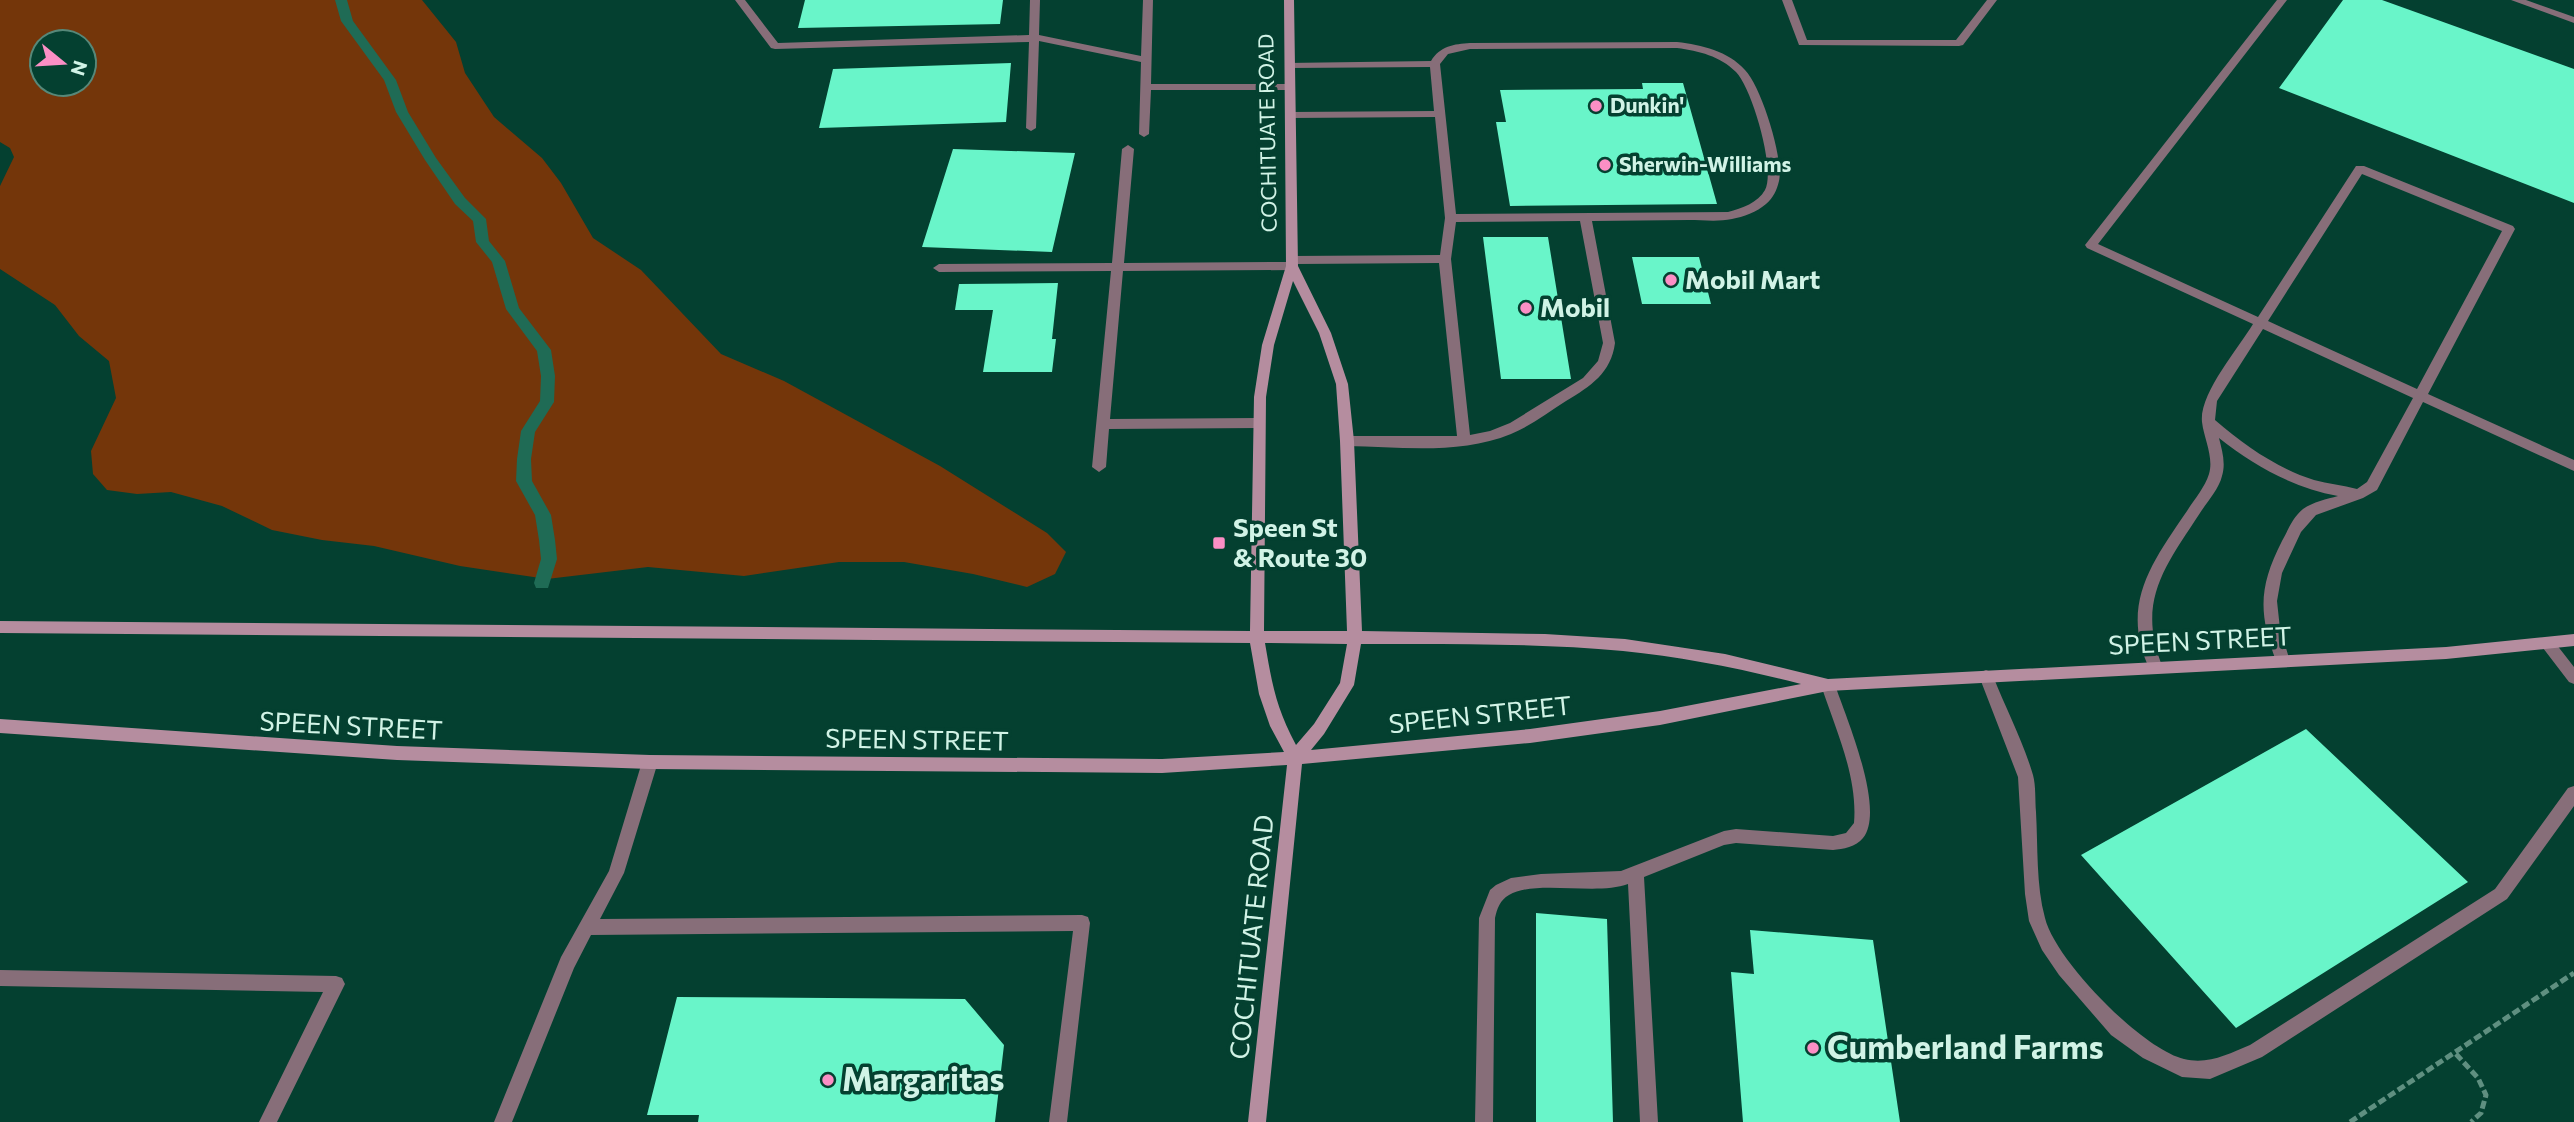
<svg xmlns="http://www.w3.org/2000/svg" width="2574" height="1122" font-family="Commissioner,sans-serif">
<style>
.green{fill:#74360a;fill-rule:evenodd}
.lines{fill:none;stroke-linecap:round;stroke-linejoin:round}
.stream{fill:#1f6b55;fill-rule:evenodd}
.building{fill:#69f5c9}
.path{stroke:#5f8f80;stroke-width:5;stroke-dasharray:8 3.5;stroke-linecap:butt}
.service{fill:#876e79;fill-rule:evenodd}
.secondary{fill:#b58d9f;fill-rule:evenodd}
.poi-dot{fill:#fb8fc5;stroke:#044030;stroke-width:2.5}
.labels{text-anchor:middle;stroke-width:7;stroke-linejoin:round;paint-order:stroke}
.far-poi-label{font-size:21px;font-weight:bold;fill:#d1f3e6;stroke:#044030;text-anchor:start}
.far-street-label{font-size:21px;fill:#d1f3e6;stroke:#044030}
.poi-label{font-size:26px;font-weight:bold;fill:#d1f3e6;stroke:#044030;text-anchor:start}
.street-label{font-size:26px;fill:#d1f3e6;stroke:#044030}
.near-poi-label{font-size:32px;font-weight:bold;fill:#d1f3e6;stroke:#044030;text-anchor:start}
</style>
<rect width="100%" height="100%" fill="#044030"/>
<path class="green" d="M0,0H422L456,42L465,73L494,117L542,158L561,183L593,238L641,270L721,354L784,381L940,466L1047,533L1066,552L1055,574L1027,587L973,574L904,562H839L744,576L648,567L547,579L460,566L374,546L322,540L272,530L222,506L171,492L137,494L107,490L93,474L91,451L116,398L109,361L79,336L55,305L0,269V186L14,157L10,148L0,142ZM42,42H84V84H42Z"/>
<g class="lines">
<path class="stream" d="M335,0H347L353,21L396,80L408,112L436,158L465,198L486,219L489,241L505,261L519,308L551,350L555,376L554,402L535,432L531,459L532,481L551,515L555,540L557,559L548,588H536L534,583L541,559L539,540L535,515L516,481L517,459L521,431L540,401L541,376L537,351L506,309L492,262L476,242L473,221L455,204L425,160L396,112L384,80L341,21Z"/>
</g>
<path class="building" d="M805,0H1003L1000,24L798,28Z
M2343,0H2382L2574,69V203L2279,88Z
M1011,63L1006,122L819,128L833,69Z
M1642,83H1683L1717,204L1510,206L1496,122H1506L1500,90L1643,89Z
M953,149L1075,153L1052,252L922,247Z
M1483,237H1548L1571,379H1501Z
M1632,257H1699L1711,304H1642Z
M1058,283L1052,339H1056L1052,372H983L993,310H955L959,284Z
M2306,729L2468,882L2236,1028L2081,855Z
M1536,913L1607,919L1613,1122H1536Z
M1750,930L1873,940L1900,1122H1743L1731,972L1754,974Z
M677,997L965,999L1004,1045L995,1122H698L699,1115H647Z"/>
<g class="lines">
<path class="path" d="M2456,1054L2478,1078L2486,1095L2481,1113L2471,1122
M2350,1122L2574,973"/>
<path class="service" d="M735,0H745L778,43L1029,35L1030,0H1040L1039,35L1141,56L1143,0H1153L1151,84H1290L1295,87L1290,90H1151L1149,134L1144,137L1139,134L1141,62L1039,41L1036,128L1031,131L1026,128L1029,42L775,49L771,48Z
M1782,0H1792L1807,40H1956L1987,0H1997L1963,45L1959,46L1799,45Z
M2277,0H2287L2098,244L2258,317L2356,166H2364L2513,226L2515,229L2428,394L2574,460V471L2423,402L2377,490L2363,498L2316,515L2301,532L2282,573L2277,601L2280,629L2290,661L2288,665L2283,667L2278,665L2276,661C2258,613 2259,586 2282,541C2288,530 2293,517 2303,509C2313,502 2327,499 2338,496C2294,488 2254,466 2219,438C2222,450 2226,463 2222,476C2219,489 2207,502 2200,513C2164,568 2136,602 2163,668L2161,672L2156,674L2151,672C2119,607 2150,565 2187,511C2194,500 2205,487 2209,474C2214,457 2204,439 2202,422C2199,394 2238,349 2253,324L2087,248L2085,245ZM2362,174L2502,231L2417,389L2268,321ZM2263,329L2413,398L2367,482L2357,489C2343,485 2328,484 2314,480C2277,468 2245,446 2215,420L2217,401Z
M2511,0H2526L2574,17V23Z
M1677,42C1702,45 1728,51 1745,70C1761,86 1784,159 1779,181C1777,190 1773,198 1766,204C1757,212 1743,217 1732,219C1718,222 1702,220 1689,220C1656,220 1624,221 1592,221L1615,343C1611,373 1591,386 1566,401C1548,412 1531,426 1511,434C1460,455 1401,447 1347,446L1340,441L1347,436H1457L1439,263L1297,264L1296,269L1292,270L1123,271L1110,419L1258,418L1265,423L1258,428L1109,429L1106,467L1099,472L1092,467L1111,271L939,272L933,268L939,264L1112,263L1122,149L1128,145L1134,149L1124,263L1287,262L1288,257L1292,256L1440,255L1445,218L1435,117L1290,118L1285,115L1290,112L1434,111L1430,67L1290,68L1285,65L1286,63L1431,61C1440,46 1454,44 1470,43ZM1677,48C1699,51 1720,56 1736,72C1752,88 1776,170 1765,190C1758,203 1742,208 1728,212L1456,214L1440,64L1448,54L1470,49ZM1580,221L1603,343L1598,361L1583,378L1510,423L1490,431L1470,435L1451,259L1456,222Z
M2548,638L2553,640L2574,667V684L2569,682L2543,648L2541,644L2543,640Z
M1986,670L1991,672L1993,676C2006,709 2023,741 2033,775C2036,786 2035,800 2036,812C2038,847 2036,885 2045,918C2055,960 2142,1049 2184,1059C2208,1065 2228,1054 2250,1045L2495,889L2568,788L2574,786V806L2507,899L2262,1057L2210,1079L2182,1077L2143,1058L2111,1035L2059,975L2042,950L2029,921L2025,894L2018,777L1979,676L1981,672Z
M1828,679L1833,680L1835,685C1846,717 1886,810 1863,838C1856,847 1843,849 1833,850L1736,843L1724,845L1644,877L1658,1122H1640L1628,884C1596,896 1536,879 1509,895C1500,900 1497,909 1495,918L1493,1122H1475L1479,918L1490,890L1496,885L1511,878L1541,874L1621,871L1724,831L1736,829L1833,836L1846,833L1854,823C1858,776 1835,728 1821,685L1823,680Z
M650,755L655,757L658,762L624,873L600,919L1082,915L1088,917L1090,923L1067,1122H1049L1073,931L591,935L574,968L512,1122H494L561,957L609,871L642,762L645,757Z
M0,970L336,976L342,978L345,984L277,1122H259L323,992L0,986Z"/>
<path class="secondary" d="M1284,0H1294L1298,266L1331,333L1348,384L1354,441L1362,631L1545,634L1625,639L1725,654L1828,679L2446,647L2574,634V646L2446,659L1828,691L1660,725L1530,743L1302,764L1266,1122H1248L1287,765L1162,773L650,769L397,760L0,733V719L397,746L650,755L1162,759L1284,752L1270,726L1259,694L1250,643L0,633V621L1250,631L1254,397L1262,345L1286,266ZM1293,281L1319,333L1336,384L1340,441L1347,631H1264L1266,397L1274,345ZM1265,643L1347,644L1340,683L1314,724L1296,745C1276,708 1272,684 1265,643ZM1361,644C1448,644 1536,643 1623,651C1683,657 1743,669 1801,684L1660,711L1530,729L1311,750L1324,734L1354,685Z"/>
</g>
<g class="poi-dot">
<circle cx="1596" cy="106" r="7"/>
<circle cx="1605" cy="165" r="7"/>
<circle cx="1671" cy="280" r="7"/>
<circle cx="1526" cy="308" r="7"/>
<rect x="1212" y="536" width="14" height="14" rx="3.5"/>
<circle cx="1813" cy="1048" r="7"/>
<circle cx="828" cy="1080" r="7"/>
</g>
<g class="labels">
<g class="far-poi-label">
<text x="1610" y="113">Dunkin'</text>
<text x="1619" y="172">Sherwin-Williams</text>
</g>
<g class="far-street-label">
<text transform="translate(1268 133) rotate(-91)" y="7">COCHITUATE ROAD</text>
</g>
<g class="poi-label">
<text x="1685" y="289">Mobil Mart</text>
<text x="1540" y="317">Mobil</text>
<text x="1233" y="537">Speen St<tspan x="1233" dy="30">&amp; Route 30</tspan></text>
</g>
<g class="street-label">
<text transform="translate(2200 641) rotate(-3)" y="9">SPEEN STREET</text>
<text transform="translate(1480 715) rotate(-6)" y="9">SPEEN STREET</text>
<text transform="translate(351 726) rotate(3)" y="9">SPEEN STREET</text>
<text transform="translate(917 740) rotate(1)" y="9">SPEEN STREET</text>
<text transform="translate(1252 937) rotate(-84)" y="9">COCHITUATE ROAD</text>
</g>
<g class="near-poi-label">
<text x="1827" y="1059">Cumberland Farms</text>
<text x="842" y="1091">Margaritas</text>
</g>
</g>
<g transform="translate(63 63) rotate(108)"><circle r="33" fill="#044030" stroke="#568879" stroke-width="2"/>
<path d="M0-5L12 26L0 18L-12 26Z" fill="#fb8fc5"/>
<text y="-10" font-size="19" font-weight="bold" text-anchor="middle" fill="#d1f3e6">N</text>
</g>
</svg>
